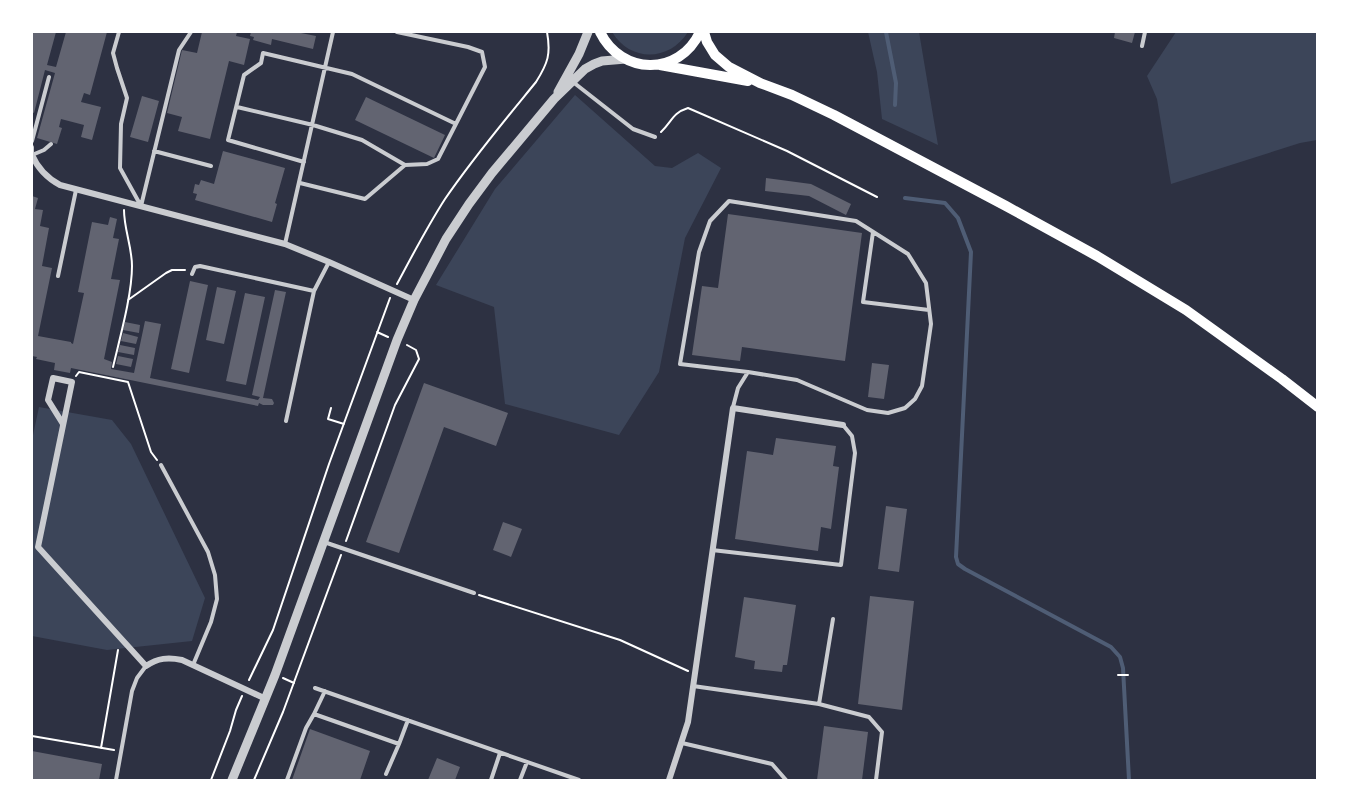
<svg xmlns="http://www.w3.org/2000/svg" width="1349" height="812" font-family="Roboto,sans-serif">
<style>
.green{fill:#3c4559}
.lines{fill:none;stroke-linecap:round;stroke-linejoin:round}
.stream{stroke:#4f5d75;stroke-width:4}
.building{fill:#626471}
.path{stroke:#fff;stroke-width:2}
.service{stroke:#caccd0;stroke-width:4}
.minor{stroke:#caccd0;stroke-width:6}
.tertiary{stroke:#caccd0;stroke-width:9}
.secondary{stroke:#fff;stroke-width:10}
</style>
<rect width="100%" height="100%" fill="#2d3142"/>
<path class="green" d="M612,32H688C669,62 630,62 612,32Z
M868,32H919L938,145L882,119L877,72Z
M1176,32H1317V140L1300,143L1171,184L1157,99L1147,76Z
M575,95L655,166L672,168L698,153L721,168L685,238L659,372L619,435L505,404L494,307L436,285L495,189Z
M39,407L112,420L131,444L205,598L192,641L107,650L32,636V440Z"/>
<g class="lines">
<path class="stream" d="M886,32L896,83L895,105
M905,198L945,203L958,218L971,252L956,557L958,564L965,569L1111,647L1120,657L1123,668L1129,780"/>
</g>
<path class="building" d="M32,32H56L47,65L56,67L66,32H107L90,95L84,93L81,102L101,107L92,140L81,137L84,125L61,119L59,127L62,128L57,144L37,138L55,73L45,70L34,113L32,112Z
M202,32H237L236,36L250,39L244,65L229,61L210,139L178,131L182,117L167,113L182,50L197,53Z
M251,32H296L316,36L313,49L272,39L271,45L253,40L254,37L250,36Z
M1115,32H1135L1132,43L1114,38Z
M142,96L159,101L148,142L130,137Z
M366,97L445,135L434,158L355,120Z
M223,151L285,168L275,203L277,204L272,222L195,200L197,194L193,193L195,184L199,185L201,180L214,184Z
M766,178L811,184L851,204L846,215L809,196L765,191Z
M32,196L38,198L35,209L43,210L40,226L49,228L42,266L52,268L38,336L71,342V343L73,344L84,293L78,292L92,222L108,225L110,217L117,219L113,238L119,239L111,279L120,280L104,359L112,362L111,369L134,373L145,321L161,324L150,378L258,400L260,397L252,395L275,290L286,292L263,398L272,399L274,403L273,405H263L259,403L258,406L71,368L70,373L54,370L55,363L36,359L37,357L32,356Z
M728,214L862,233L845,361L742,347L740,361L692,355L702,286L718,288Z
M190,281L208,285L189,373L171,369Z
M217,287L236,291L224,344L206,340Z
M245,293L265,297L246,385L226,381Z
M125,322L140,325L139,333L123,330Z
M123,333L138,337L136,344L121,341Z
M120,345L135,348L134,355L118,352Z
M118,356L133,359L131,367L116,364Z
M872,363L889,365L884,399L868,397Z
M424,383L508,413L496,446L444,427L399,553L366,542Z
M776,438L836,446L833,466L839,467L831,529L821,527L818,551L735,539L747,451L773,455Z
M886,506L907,509L899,572L878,569Z
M503,522L522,529L511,557L493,550Z
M870,596L914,601L902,710L858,704Z
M744,597L796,605L787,665H783L782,672L754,669L755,661L735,657Z
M824,726L868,732L862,780H817Z
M310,729L370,751L360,780H292Z
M32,751L102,764L99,780H32Z
M437,758L460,767L455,780H428Z"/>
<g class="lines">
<path class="path" d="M661,132C672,122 672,113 688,108L787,151L877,197
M397,284C412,256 427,227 445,199C473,158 505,120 536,82C548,63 551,54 547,32
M128,300L166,273L172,270H185
M377,332L388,337
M113,367C120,337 132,295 132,266C132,247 124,229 124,210
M76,376L79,372L128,382L151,452L157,460
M331,408L328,419L344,424
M346,541L395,405L419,359L416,350L407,345
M479,595L620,640L688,671
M1118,675H1128
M283,678L294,683
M249,680L273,630L329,464L390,298
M32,736L114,750
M101,748L118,650
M211,780L230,731L236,710L242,696
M254,780L283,712L341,555"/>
<path class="service" d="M119,32L113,53L117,68L127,98L121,124L120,168L141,206
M1142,46L1145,32
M573,82L633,129L655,137
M237,107L313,125L362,140L405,165
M32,141L49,77
M32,147V155L44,150L51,144
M154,151L211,166
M304,162L228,140L244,75L261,63L263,53L352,74L456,124
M300,183L365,199L405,165L427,164L438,159L485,67L482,52L468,47L397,32
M141,206L179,50L191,32
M873,232L863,302L929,310
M285,244L333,32
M192,274L195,267L200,266L314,291
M58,276L76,190
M733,407L738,388L748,372L797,380L867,410L888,413L905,408L915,399L922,386L931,324L926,283L908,254L856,221L729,201L710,221L699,252L680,364L748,372
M286,421L314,291L329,262
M161,465L208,552L215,575L217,599L211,622L193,665
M324,542L474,593
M712,550L841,565L855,453L852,436L843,425
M693,686L819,704L869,717L882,732L876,780
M315,688L579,780
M325,691L314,714L399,744L408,720
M819,704L833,619
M682,743L772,764L786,780
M386,774L399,744
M116,780L132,691L137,678L146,666
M287,780L306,728L314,714
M491,780L500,753
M520,780L527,762"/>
<path class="minor" d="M32,155C38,169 47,178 60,185L285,244L329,262L414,300
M63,424L48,400L53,378L72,382L38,547L146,666C158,658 168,657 182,660L266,699
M669,780L688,722L733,408L843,425"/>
<path class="tertiary" d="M558,92L579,54L588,32
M232,780L275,675L397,340L414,300L446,239L469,204L492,173L554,99L585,69L594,64L602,61L626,59"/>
<path class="secondary" d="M600,32C621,75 679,77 700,32
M704,32L707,42L715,55L729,67L760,83L792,95L834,115L1006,206L1097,256L1186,310L1282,379L1318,407
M660,65L748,81"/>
</g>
<rect width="1349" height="812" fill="none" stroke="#ffffff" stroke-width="66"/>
</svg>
